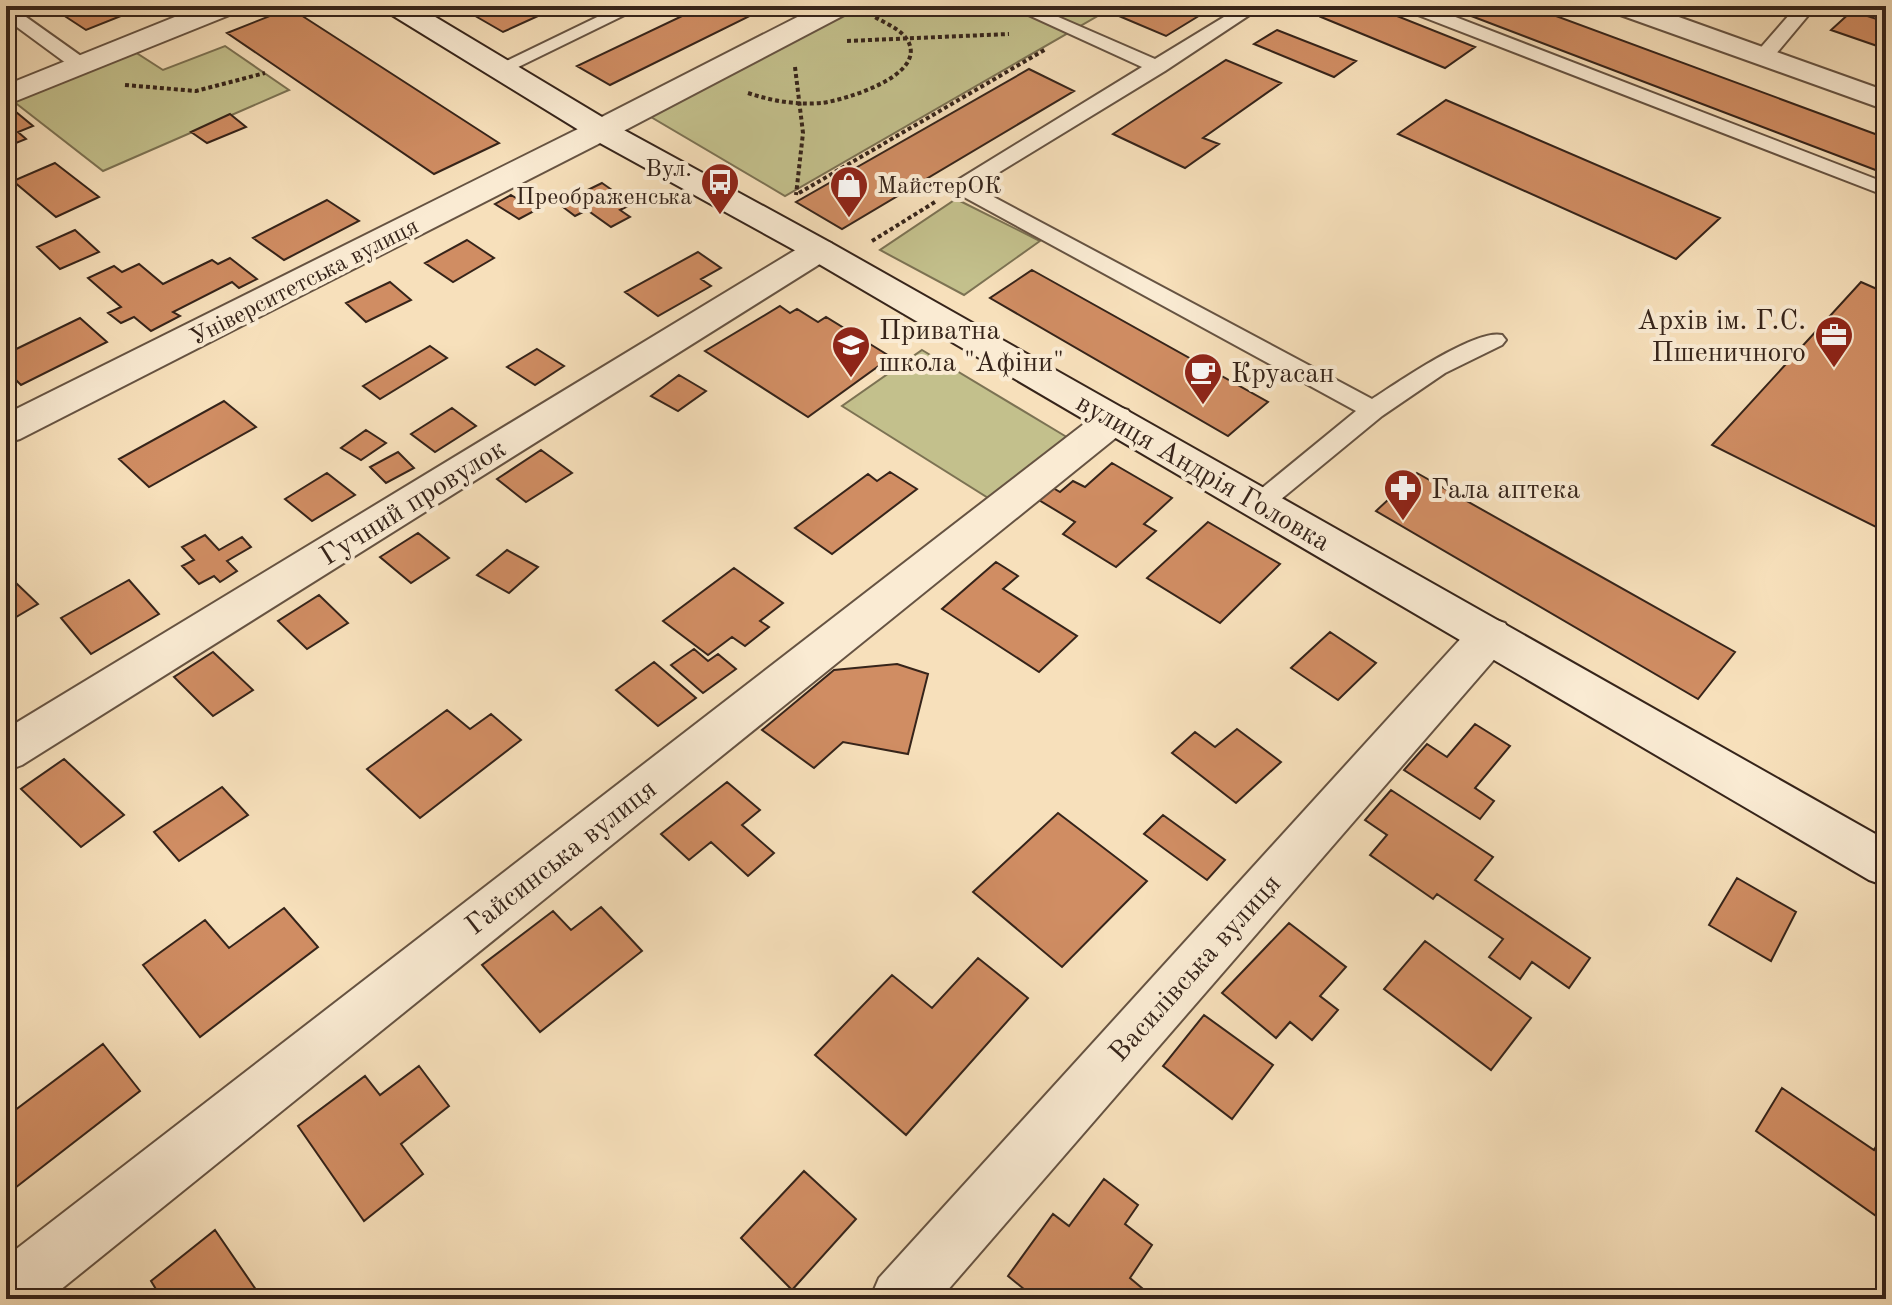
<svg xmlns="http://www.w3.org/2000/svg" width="1892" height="1305" font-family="'Old Standard TT',serif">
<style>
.green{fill:#c3c08c;stroke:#7c7253;stroke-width:2}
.building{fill:#d08d63;stroke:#36241a;stroke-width:2}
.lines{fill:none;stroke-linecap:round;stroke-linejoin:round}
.service-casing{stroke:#665342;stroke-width:4}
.minor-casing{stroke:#665342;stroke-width:4}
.tertiary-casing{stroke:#665342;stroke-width:4}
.secondary-casing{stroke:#36241a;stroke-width:4}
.path{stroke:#36241a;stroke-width:4;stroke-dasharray:4 3;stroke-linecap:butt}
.service{fill:#faebd3;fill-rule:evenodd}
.minor{fill:#faebd3;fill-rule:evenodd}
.tertiary{fill:#faebd3;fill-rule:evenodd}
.secondary{fill:#faebd3;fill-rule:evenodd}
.labels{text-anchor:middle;stroke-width:8;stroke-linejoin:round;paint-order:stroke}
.far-poi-label{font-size:24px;fill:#36241a;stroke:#faebd3;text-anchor:end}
.far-street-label{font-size:24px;fill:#36241a;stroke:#faebd3}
.poi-label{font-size:28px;fill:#36241a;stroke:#faebd3;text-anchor:start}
.street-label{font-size:28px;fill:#36241a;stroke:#faebd3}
</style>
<rect width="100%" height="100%" fill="#f7e0bb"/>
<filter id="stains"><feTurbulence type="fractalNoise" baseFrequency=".0025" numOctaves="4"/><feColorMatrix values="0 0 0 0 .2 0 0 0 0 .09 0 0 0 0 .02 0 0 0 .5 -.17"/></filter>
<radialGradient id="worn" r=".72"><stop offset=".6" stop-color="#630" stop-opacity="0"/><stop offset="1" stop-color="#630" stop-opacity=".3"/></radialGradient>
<path class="green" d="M849,6H1115L785,196L651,117Z
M225,46L289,90L103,171L13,101L127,47L163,70Z
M956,199L1040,241L964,295L880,250Z
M922,350L1070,439L993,501L842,406Z"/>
<path class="building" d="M70,6H146L86,30L57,11Z
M458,6H560L503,32Z
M703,6H770L610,85L577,66Z
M1136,6H1215L1166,36L1119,16Z
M1339,6H1372L1475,47L1445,68L1321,17Z
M1445,6H1529L1886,138V174Z
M290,8L499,143L434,174L227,33Z
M1852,11L1886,22V49L1831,30Z
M1277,30L1356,61L1334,77L1254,44Z
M1226,60L1281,83L1203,138L1219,144L1185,168L1113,134Z
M1029,69L1074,91L842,229L796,202Z
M1446,100L1720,218L1676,259L1398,134Z
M10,107L33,126L18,132L26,139L6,147V109Z
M230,114L246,127L207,143L191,132Z
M55,163L99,197L56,217L13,181Z
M602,183L632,204L620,210L630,217L611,227L587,210L575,216L559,204Z
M511,195L536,210L519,219L495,204Z
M327,200L359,221L284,260L253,238Z
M75,230L99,252L60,269L37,247Z
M467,240L494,258L453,282L425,263Z
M698,252L721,268L701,279L711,286L658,316L625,292Z
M230,258L257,279L239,288L232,282L173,312L180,316L151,331L134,317L121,323L108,313L121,307L88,278L114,266L122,272L139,264L163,284L212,260L218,264Z
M1032,270L1268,402L1228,436L990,298Z
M390,282L411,300L366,322L346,303Z
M1861,282L1886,293V532L1712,445Z
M780,306L790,313L797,309L818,322L826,317L891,357L808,417L705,351Z
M80,318L107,342L21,385L6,370V354Z
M430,346L447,358L380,399L363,386Z
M537,349L564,366L535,385L507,367Z
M679,375L706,391L678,411L651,396Z
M224,401L256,427L149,487L119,459Z
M452,408L476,426L435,452L411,434Z
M366,430L386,443L361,460L341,448Z
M541,450L572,473L526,502L497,479Z
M398,452L414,468L386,483L370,467Z
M1112,463L1172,498L1144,524L1156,531L1116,567L1063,534L1075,522L1034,497L1048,485L1060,492L1073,481L1085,487Z
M890,472L917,489L832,554L795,528L868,474L877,481Z
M327,473L355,495L312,521L285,499Z
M1417,473L1735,652L1698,699L1376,511Z
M1208,522L1280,564L1220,623L1147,578Z
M418,533L449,558L411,583L380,557Z
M205,535L219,550L242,537L251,547L227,561L237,571L220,582L214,576L199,584L182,566L194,560L182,547Z
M507,550L538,567L509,593L477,575Z
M996,562L1018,576L1003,589L1077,636L1039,672L942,609Z
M734,568L783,603L760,621L769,627L745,646L732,637L708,655L663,621Z
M129,580L159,614L91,654L61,618Z
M15,582L38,604L6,623V587Z
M319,595L348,623L307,649L278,621Z
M1330,632L1376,663L1338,700L1291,668Z
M694,649L708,661L718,654L736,669L703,693L671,665Z
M213,652L253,690L213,716L174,677Z
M654,662L696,698L658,726L616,690Z
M897,664L928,674L908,754L843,742L814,768L762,730L834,670Z
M447,710L470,729L491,714L521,740L420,818L367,769Z
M1475,724L1510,746L1475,788L1494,801L1480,819L1404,770L1427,744L1447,757Z
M1237,729L1281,762L1236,803L1172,753L1195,732L1215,747Z
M64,759L124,815L81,847L21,789Z
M727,782L760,810L742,825L774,853L748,876L711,842L689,860L661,834Z
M222,787L248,815L179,861L154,832Z
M1391,790L1493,857L1475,880L1590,958L1569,988L1532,962L1520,979L1489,957L1503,939L1437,894L1433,899L1370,855L1387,835L1365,820Z
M1058,813L1147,881L1062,967L973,892Z
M1163,815L1225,860L1207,880L1144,834Z
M1737,878L1796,912L1771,961L1709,925Z
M601,907L642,951L540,1032L482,965L553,911L571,930Z
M284,908L318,947L200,1037L143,965L205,920L229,948Z
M1289,923L1346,967L1320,996L1338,1010L1312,1040L1290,1022L1276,1038L1222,993Z
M1425,941L1531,1018L1491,1070L1384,989Z
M978,958L1028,998L906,1135L815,1055L892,975L932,1008Z
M1204,1015L1273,1065L1232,1119L1163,1066Z
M103,1044L140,1091L6,1195V1117Z
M419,1066L449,1106L401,1144L423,1174L364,1221L298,1126L365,1076L380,1095Z
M1782,1088L1874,1150L1882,1136L1886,1139V1223L1756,1131Z
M804,1171L856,1219L792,1290L741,1238Z
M1104,1179L1138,1205L1125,1224L1152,1245L1130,1278L1155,1299H1036L1008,1276L1053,1214L1069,1226Z
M215,1230L261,1297L162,1299L151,1281Z"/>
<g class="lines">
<g class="service-casing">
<path id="service" d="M6,6L12,7L88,61L90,65L88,69H74L6,19Z
M620,6H643L508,72L501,74L492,68Z
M1009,6H1033L1155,59L1242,6H1263L1165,71L975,187L1372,399C1397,383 1476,328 1502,335L1506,340L1502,345L1445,373L1382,416L1269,509L1260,512L1251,509L1247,503L1251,497L1356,411L953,191L950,187L953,183L1142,67Z
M1402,6H1427L1886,183V196L1405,10Z
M1797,6H1816L1770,61H1756L1754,57L1756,53Z"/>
</g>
<g class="minor-casing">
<path id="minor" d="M202,6H241L237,12L6,105V85Z
M819,6H854L850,12L612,137L601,139L590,137L586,130L590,123Z
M1608,6H1648L1886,91V110L1612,12Z
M819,240L831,243L836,250L831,257L22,765L6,771V729L807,243Z
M1115,406L1128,410L1134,419L1128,428L49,1299H6V1257L1102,410Z
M1490,618L1505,623L1512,635L1505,647L940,1299H870L879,1278L1475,623Z"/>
</g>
<g class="tertiary-casing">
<path id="tertiary" d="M601,121L612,123L616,130L612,137L20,439L6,443V414L590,123Z"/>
</g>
<g class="secondary-casing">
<path id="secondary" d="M383,6H417L622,129L831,243L1886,840V886L1869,880L807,257L600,143L387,12Z"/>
</g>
<path class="path" d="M1110,12L1122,6
M847,41L1009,34
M795,67L803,133L796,195
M125,85L196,91L265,73
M748,93C772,101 796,105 822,103C844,100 927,76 908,41C901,29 885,23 873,16
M799,193L1046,49
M872,241L935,202"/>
<use href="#service" class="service"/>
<use href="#minor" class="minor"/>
<use href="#tertiary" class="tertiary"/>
<use href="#secondary" class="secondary"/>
</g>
<defs>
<g id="bus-pin" transform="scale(2)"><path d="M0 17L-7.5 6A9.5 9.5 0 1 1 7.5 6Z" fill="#8f2418" stroke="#faebd3"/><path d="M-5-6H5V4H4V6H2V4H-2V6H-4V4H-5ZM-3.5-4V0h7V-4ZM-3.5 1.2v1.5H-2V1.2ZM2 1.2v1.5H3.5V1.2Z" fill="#fff"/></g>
<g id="shop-pin" transform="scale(2)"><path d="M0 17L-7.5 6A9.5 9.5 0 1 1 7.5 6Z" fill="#8f2418" stroke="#faebd3"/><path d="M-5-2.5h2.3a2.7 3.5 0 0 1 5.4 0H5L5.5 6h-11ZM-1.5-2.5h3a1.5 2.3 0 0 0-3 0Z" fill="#fff"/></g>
<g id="office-pin" transform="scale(2)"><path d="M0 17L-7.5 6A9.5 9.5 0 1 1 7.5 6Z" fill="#8f2418" stroke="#faebd3"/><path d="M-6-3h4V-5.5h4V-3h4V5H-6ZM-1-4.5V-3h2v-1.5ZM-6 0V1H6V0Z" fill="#fff"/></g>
<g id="school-pin" transform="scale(2)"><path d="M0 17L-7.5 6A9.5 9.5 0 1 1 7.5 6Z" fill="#8f2418" stroke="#faebd3"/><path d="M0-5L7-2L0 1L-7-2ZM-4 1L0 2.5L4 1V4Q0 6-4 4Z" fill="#fff"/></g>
<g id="cafe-pin" transform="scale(2)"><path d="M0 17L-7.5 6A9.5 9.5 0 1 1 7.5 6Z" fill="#8f2418" stroke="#faebd3"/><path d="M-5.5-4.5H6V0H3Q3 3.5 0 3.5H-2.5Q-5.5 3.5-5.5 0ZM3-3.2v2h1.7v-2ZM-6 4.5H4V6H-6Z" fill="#fff"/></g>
<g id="pharmacy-pin" transform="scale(2)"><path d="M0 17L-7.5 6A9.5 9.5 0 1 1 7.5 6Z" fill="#8f2418" stroke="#faebd3"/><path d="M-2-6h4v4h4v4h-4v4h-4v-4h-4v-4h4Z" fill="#fff"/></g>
</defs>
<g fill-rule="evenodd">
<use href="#bus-pin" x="720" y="182"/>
<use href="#shop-pin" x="849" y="185"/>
<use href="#office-pin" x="1834" y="335"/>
<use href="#school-pin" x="851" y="345"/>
<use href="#cafe-pin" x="1203" y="372"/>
<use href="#pharmacy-pin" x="1403" y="488"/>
</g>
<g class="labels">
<g class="far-poi-label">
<text x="692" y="176">Вул.<tspan x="692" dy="28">Преображенська</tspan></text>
<text x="877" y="193" text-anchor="start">МайстерОК</text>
</g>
<g class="far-street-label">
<text transform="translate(304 281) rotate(-27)" y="8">Університетська вулиця</text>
</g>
<g class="poi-label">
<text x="1806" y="329" text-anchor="end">Архів ім. Г.С.<tspan x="1806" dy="32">Пшеничного</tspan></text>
<text x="879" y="339">Приватна<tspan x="879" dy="32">школа "Афіни"</tspan></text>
<text x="1231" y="382">Круасан</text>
<text x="1431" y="498">Гала аптека</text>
</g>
<g class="street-label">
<text transform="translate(1204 471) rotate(30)" y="10">вулиця Андрія Головка</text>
<text transform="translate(412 501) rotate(-32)" y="10">Гучний провулок</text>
<text transform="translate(560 856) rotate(-38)" y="10">Гайсинська вулиця</text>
<text transform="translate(1194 967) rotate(-48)" y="10">Василівська вулиця</text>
</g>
</g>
<rect width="1892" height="1305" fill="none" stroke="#f7e0bb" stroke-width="32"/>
<rect x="8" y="8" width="1876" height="1289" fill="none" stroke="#36241a" stroke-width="4"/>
<rect x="16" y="16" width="1860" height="1273" fill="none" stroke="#36241a" stroke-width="2"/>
<rect width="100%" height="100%" filter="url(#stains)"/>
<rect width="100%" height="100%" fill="url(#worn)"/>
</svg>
